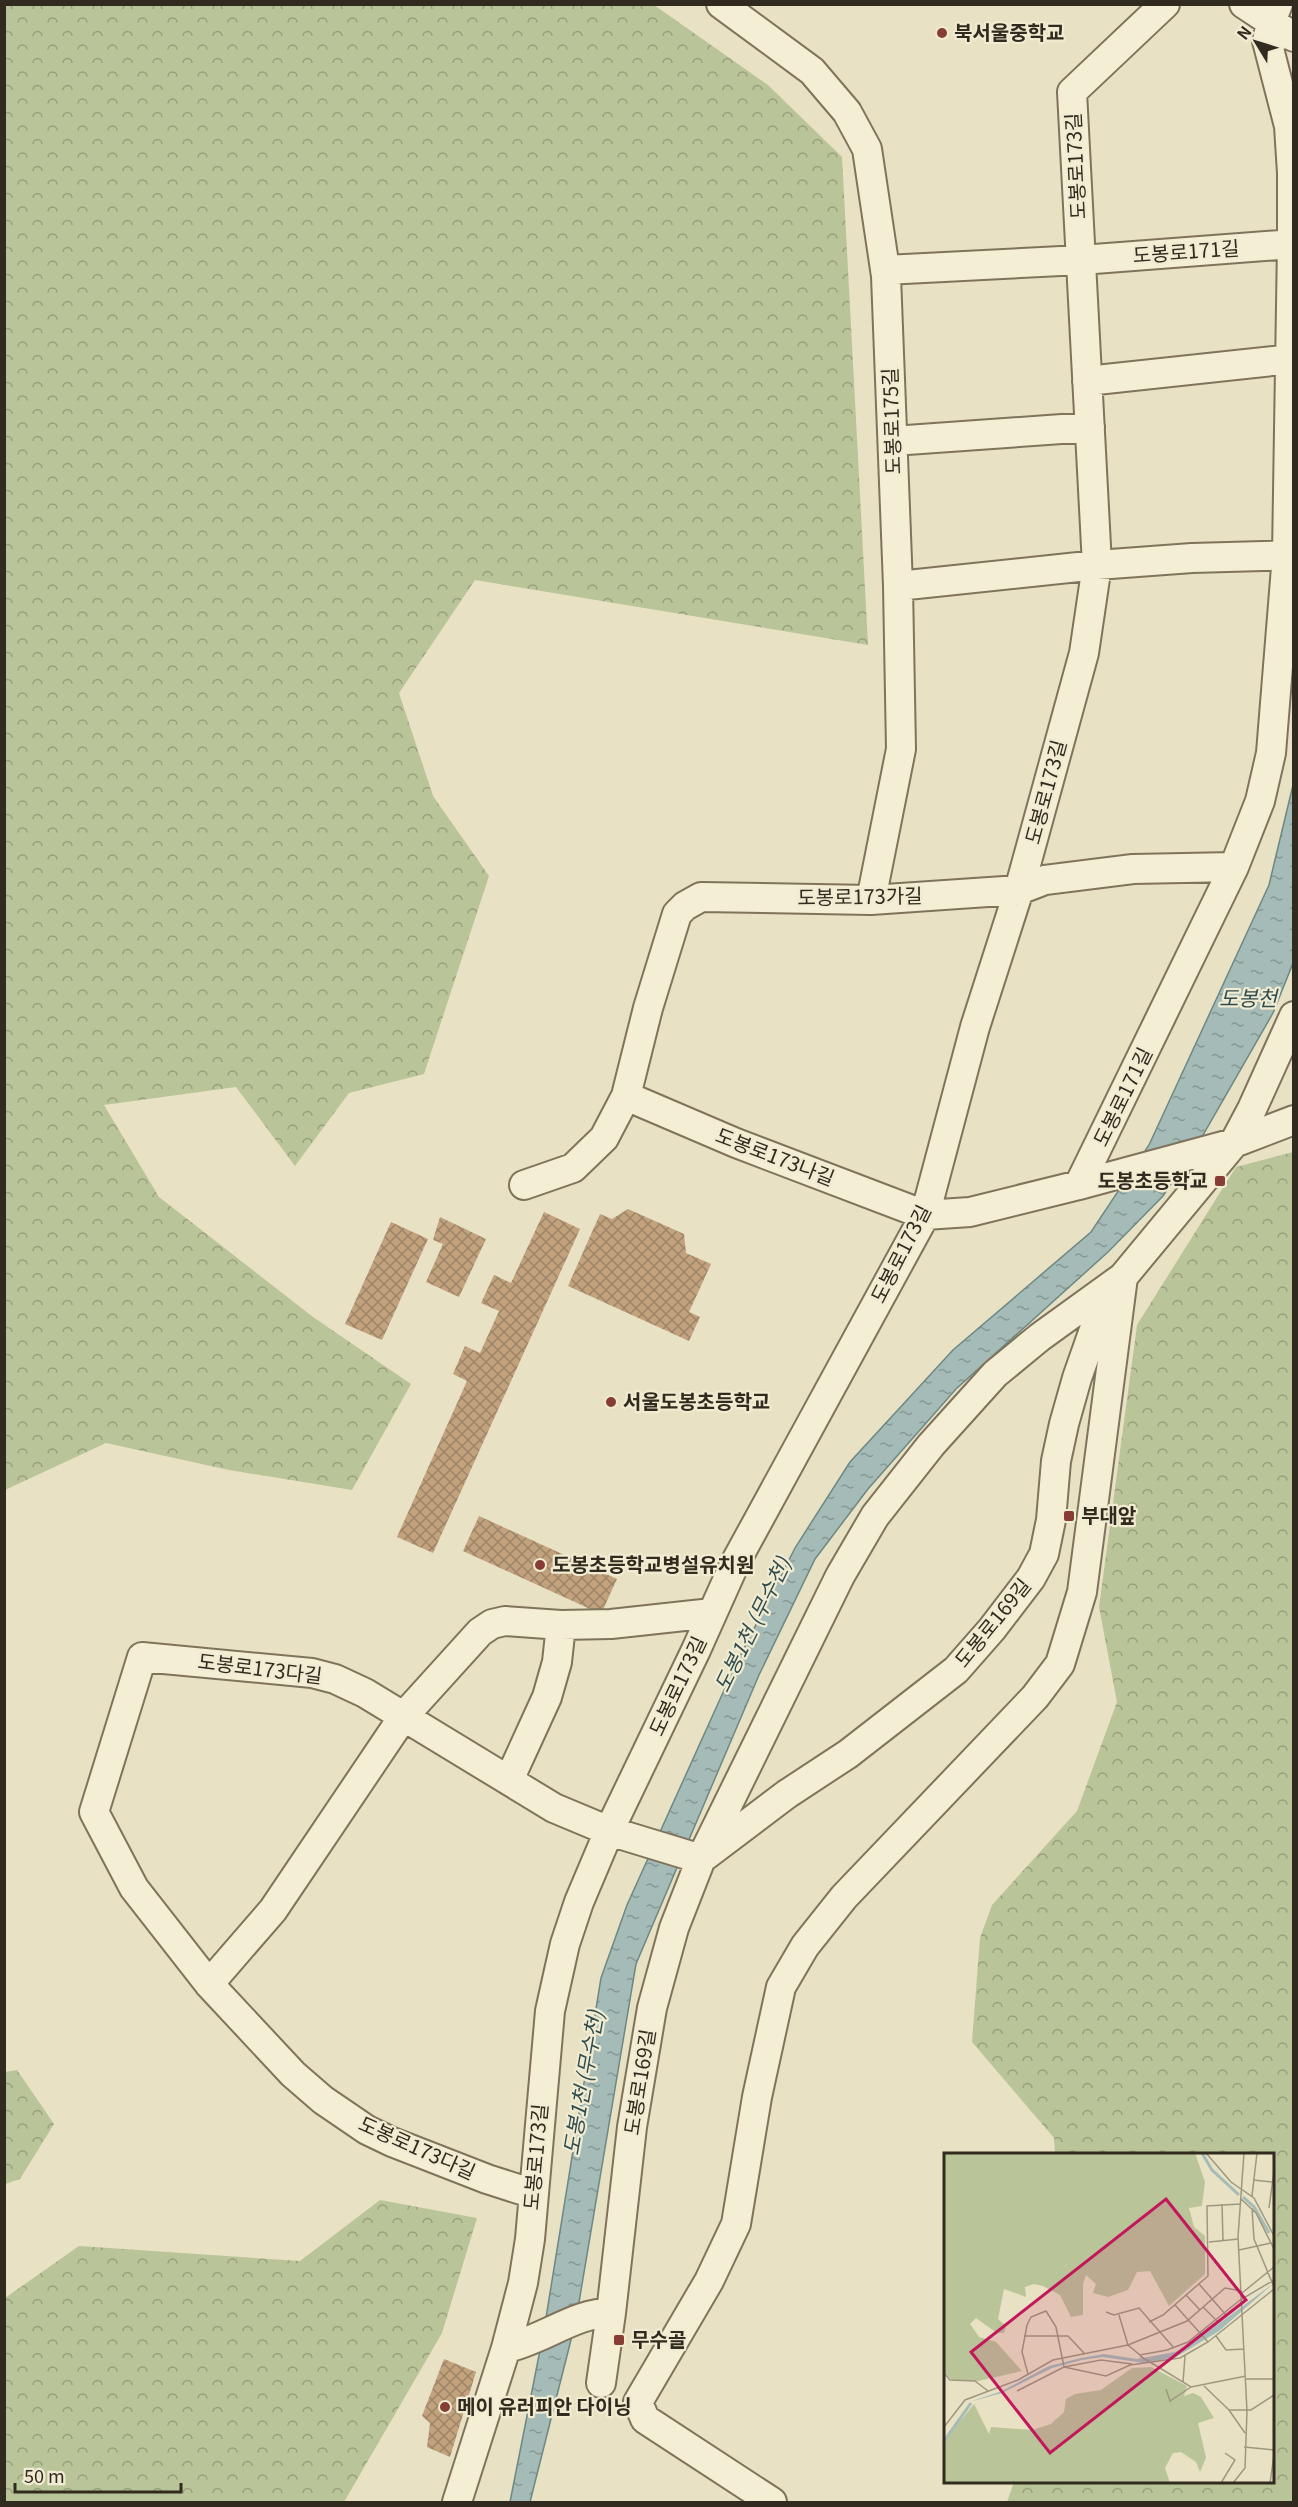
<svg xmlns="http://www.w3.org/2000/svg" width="1298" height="2507" font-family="Georgia,'Noto Sans KR',serif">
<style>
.forest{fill:url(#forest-crowns)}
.water{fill:url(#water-ripples);stroke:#6d8884;stroke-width:1.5}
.building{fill:url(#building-cross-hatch)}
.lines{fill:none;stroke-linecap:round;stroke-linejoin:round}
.minor-casing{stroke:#80735c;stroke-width:32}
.minor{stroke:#f4eed5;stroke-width:28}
.poi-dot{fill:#873d34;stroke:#f0ebd1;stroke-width:2}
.labels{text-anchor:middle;stroke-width:4.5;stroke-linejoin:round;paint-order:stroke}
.poi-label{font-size:20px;font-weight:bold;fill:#312a1e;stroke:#f0ebd1;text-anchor:start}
.street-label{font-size:20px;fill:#312a1e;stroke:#f0ebd1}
.water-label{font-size:21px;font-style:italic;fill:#2f4d4f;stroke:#f0ebd1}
.inset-river{fill:none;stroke:#a4bbb7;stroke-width:3}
.inset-road{fill:none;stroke:#9f9881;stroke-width:1.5}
.view{fill:#c2185b;fill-opacity:0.15;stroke:#c2185b;stroke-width:3}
.inset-edge{fill:none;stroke:#312a1e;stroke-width:3}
</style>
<defs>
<pattern id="forest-crowns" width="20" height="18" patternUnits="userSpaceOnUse" patternTransform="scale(1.5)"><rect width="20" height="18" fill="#bac499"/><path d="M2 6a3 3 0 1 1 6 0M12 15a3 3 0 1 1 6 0" fill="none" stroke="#989f7c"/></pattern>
<pattern id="water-ripples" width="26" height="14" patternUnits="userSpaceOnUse" patternTransform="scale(1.5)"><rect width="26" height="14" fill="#a4bbb7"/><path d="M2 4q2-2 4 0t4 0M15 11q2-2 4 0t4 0" fill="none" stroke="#869894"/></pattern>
<pattern id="building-cross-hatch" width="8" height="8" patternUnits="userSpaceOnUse" patternTransform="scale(1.5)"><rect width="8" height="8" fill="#c1a27d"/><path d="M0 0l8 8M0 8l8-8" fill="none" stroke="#9d8466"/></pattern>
</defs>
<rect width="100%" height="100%" fill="#e8e1c3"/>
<path class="forest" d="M4,5H654L768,85L842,157L868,645L475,580L399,693L433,796L489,876L424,1074L349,1093L295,1166L236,1087L104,1105L159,1197L313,1317L411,1384L352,1490L229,1470L106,1443L5,1490Z
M1293,1152V2502H1007L1014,2482H1272V2154H1055L1054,2138L972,2042L980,1938L992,1905L1077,1811L1117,1702L1099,1607L1137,1325L1236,1167Z
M17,2070L54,2124L20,2179L5,2184V2072Z
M380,2200L477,2218L442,2333L344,2502H5V2298L79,2246L300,2261Z"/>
<path class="water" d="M1293,785V963L1273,1013L1203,1135L1163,1196L1108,1252L956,1389L868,1489L815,1559L759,1675L636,1964L576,2320L530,2502H510L544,2330L601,1978L627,1905L735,1666L795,1548L850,1462L953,1350L1091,1232L1149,1145L1269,885Z"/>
<path class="building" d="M628,1209L684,1234L686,1253L711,1264L689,1312L700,1317L689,1341L568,1286L600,1214L612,1219Z
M544,1212L580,1229L433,1553L397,1537L467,1381L453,1374L465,1346L480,1353L499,1311L481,1303L494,1275L511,1283Z
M440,1217L486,1239L459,1297L426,1282L443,1244L433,1240Z
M391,1222L428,1239L382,1340L345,1324Z
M479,1516L617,1579L601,1614L463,1551Z
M444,2359L476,2372L450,2457L427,2447L430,2423L422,2416Z"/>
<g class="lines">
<g class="minor-casing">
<path id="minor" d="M721,4L812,71L847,112L867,149L886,276L898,586L901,749L871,900
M1244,4L1294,37
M885,270L1081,260L1292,244
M1087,381L1291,359
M893,441L1090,427
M898,586L1097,565L1192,558L1294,555
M626,1096L736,1143L925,1215L970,1212L1079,1185L1234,867L1260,801L1271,753L1287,555L1292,244V173L1289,126L1267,41L1271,22L1278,4
M524,1185L573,1168L604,1138L626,1096L648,1008L677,914L685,906L701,897L871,900L1019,890L1045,880L1133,869L1234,867
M1079,1185L1234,1143L1294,1120
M509,1780L547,1697L557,1662L561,1625
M705,1856L787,1794L848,1754L956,1670L992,1629L1031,1578L1044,1554L1051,1520L1056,1461L1064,1424L1077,1378L1096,1324L1123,1277L1234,1143L1252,1109L1294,1016
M209,1984L273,1910L403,1717L480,1632L492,1624L505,1621L561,1625L611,1624L712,1613
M534,2194L487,2179L392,2142L367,2130L323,2100L293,2074L209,1984L134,1888L94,1812L142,1657L312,1673L335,1679L365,1693L554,1808L609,1831L701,1859
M506,2348C541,2341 578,2311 611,2313
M601,2383L611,2313L632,2127L652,2008L674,1928L701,1859L840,1576L875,1516L931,1445L995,1374L1040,1337L1123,1277
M457,2502L506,2348L523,2283L530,2239L550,2011L565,1944L579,1902L609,1831L696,1650L735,1563L925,1215L975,1027L1019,890L1084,653L1097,565L1072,92L1165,4
M772,2502L645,2419L638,2402L709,2281L736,2224L757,2097L781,1987L805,1946L844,1897L1035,1697L1060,1664L1082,1592L1123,1277"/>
</g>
<use href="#minor" class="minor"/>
</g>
<g class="poi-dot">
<circle cx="942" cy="33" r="6"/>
<rect x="1214" y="1175" width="12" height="12" rx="3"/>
<circle cx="611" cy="1402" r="6"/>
<rect x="1063" y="1510" width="12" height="12" rx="3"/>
<circle cx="540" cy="1565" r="6"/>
<rect x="613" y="2334" width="12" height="12" rx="3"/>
<circle cx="445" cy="2407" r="6"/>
</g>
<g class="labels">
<g class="poi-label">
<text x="954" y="40">북서울중학교</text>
<text x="1208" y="1188" text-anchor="end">도봉초등학교</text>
<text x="623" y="1409">서울도봉초등학교</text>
<text x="1081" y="1523">부대앞</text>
<text x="552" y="1572">도봉초등학교병설유치원</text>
<text x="631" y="2347">무수골</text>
<text x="457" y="2414">메이 유러피안 다이닝</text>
</g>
<g class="street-label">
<text transform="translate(1076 166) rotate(-93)" y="7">도봉로173길</text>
<text transform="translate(1186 252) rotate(-4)" y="7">도봉로171길</text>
<text transform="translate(892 421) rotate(-92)" y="7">도봉로175길</text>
<text transform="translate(1046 792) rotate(-75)" y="7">도봉로173길</text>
<text transform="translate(860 897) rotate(-1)" y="7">도봉로173가길</text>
<text transform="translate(1123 1097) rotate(-64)" y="7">도봉로171길</text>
<text transform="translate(775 1157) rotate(21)" y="7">도봉로173나길</text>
<text transform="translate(901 1254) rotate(-63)" y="7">도봉로173길</text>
<text transform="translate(993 1623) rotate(-51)" y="7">도봉로169길</text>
<text transform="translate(260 1669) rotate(7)" y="7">도봉로173다길</text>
<text transform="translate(678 1686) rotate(-65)" y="7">도봉로173길</text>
<text transform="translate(640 2082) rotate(-81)" y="7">도봉로169길</text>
<text transform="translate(417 2148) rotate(24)" y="7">도봉로173다길</text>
<text transform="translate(536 2157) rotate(-85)" y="7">도봉로173길</text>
</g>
<g class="water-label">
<text x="1248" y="1006">도봉천</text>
<text transform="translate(753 1625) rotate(-64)" y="7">도봉1천 (무수천)</text>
<text transform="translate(584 2083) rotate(-80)" y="7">도봉1천 (무수천)</text>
</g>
</g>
<g transform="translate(944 2153)">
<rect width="330" height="330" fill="#e8e1c3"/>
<path d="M0,0H251L261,29L258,53L245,55L250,74L261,83V121L225,153L206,118L193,119L184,137L164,144L149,140L152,131L142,122L139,131V162L127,164L116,142L99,133L90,131L81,134L82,144L60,136L54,166L62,173L60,180H53L32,165L26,171L35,184L52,189L78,218L34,228H9L0,219ZM207,214L243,233L240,243L249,240L257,244L270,265L254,270L262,305L256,319L252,309L237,299L229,300L221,315L226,330H0V288L30,251L45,281L47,274L88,277L107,271L120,259L122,246L131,241L157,237L188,215Z" fill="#bac499"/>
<path d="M330,130L275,178L232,204L200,210L159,204L138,207L108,215L58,240L25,249L58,238L105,213L137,205L160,201L193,206L231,199L250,189Z" fill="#a4bbb7"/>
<path class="inset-river" d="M258,0L268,17L295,42M299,44L310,54L325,80M0,288L27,250"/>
<path class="inset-road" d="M262,0L287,29L310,45L330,83M309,27L329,29M308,43L313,0M297,46L312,60L330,96M278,51L279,88M308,55L310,86L330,134M325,55L330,18M265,89L295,86M295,97L327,90M255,131L282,162M298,140L330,114M242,142L256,157M231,152L264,189M259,154L273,168M162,159L170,162L195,155L230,195M175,162L184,192L196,202L223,197L244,189L296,147L330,127M205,169L219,162L264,123L263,53L296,51M80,183H124L140,200M272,183L282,197L300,196M196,203L247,234L302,223M120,214L162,223L186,212L236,205L264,189L330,136M0,220L6,227L31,228L44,238M84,221L78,199L83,172L87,164L102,158L112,174L120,214M302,226H330M239,229L241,203M260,233L285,257L301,280M222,236L226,248L247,234M73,238L120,214L157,207L188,211M285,257H307L330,242M0,274L21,247L74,227L109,207L184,192L243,168L281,135L298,138M300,294L330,297M277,330L291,307L281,300M289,330L301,315L303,258L294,84L300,0M326,330L330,302"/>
<path class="view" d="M222,46L302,147L106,300L27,199Z"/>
<rect width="330" height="330" class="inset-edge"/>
</g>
<rect width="1298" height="2507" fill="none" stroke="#312a1e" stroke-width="12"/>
<g transform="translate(1256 42) rotate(308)" stroke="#f0ebd1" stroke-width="4.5" paint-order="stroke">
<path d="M0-4.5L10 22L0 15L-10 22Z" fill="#312a1e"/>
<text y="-9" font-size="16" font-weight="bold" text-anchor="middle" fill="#312a1e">N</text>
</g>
<path d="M15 2483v9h166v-9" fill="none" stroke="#312a1e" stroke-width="3"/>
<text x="24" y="2483" font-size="18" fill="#312a1e" stroke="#f0ebd1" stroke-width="4.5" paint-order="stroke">50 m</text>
</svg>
